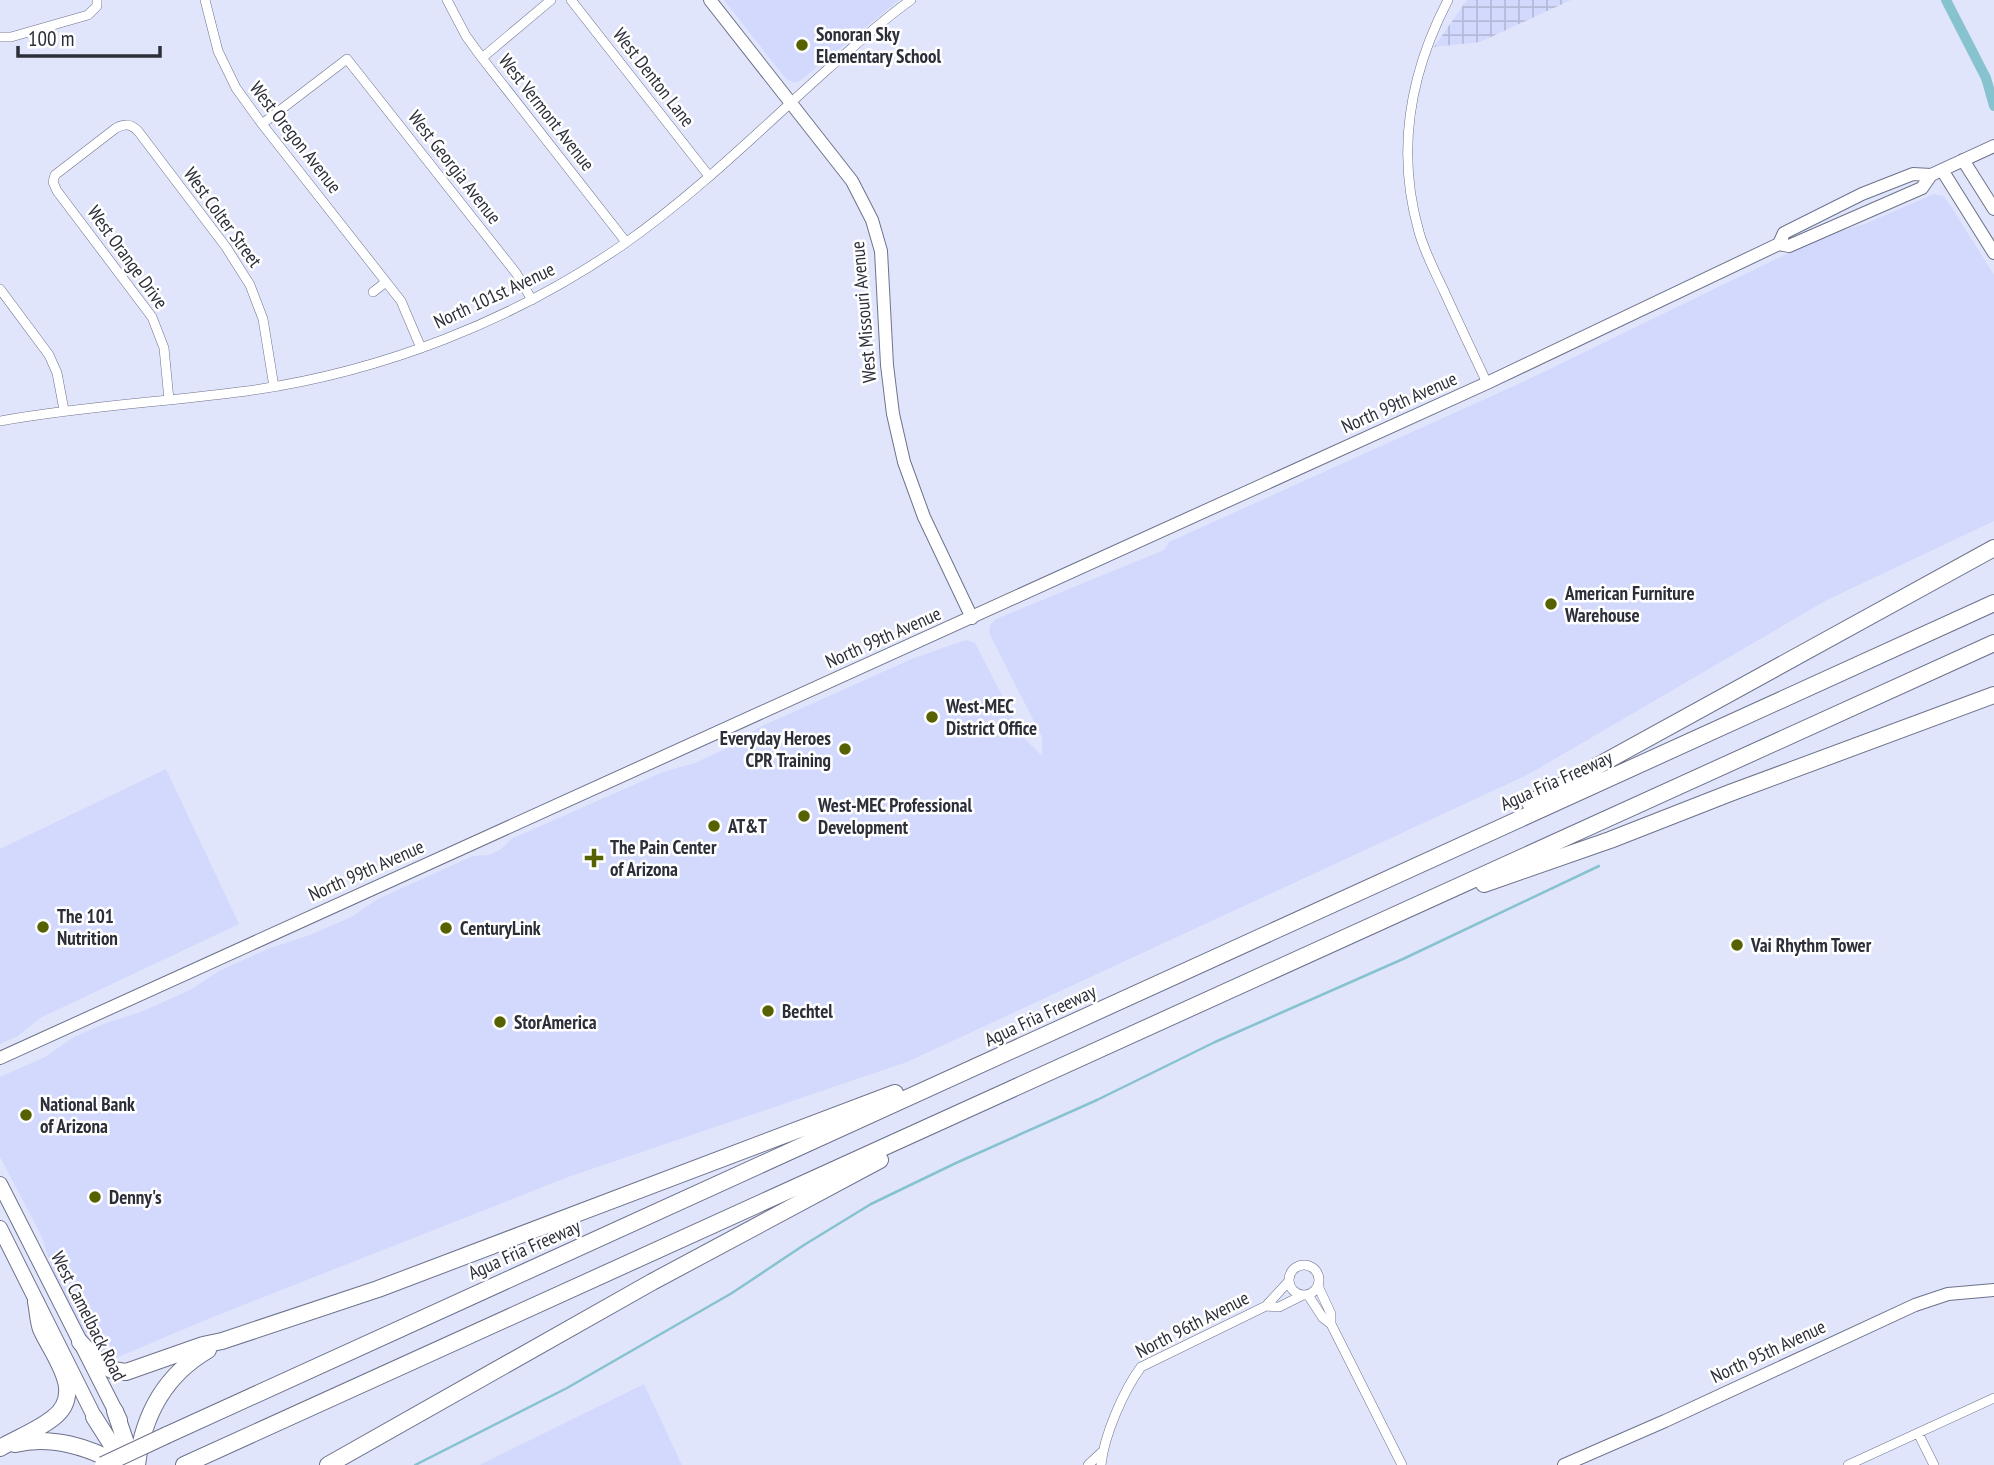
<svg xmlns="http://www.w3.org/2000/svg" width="1994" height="1465" font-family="'PT Sans Narrow',sans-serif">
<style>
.built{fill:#d2d9fc}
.industrial{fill:url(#industrial-grid)}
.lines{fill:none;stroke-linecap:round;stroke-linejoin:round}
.stream{stroke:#87c2cf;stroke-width:2.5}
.canal{stroke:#87c2cf;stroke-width:10}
.street-casing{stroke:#6d728b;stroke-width:10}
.secondary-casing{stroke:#6d728b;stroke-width:14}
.primary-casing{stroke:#6d728b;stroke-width:16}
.highway-casing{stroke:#6d728b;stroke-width:18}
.street{stroke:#fff;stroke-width:9}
.secondary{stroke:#fff;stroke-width:12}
.primary{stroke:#fff;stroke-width:14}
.highway{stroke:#fff;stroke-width:16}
.highway-bridge-casing{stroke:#6d728b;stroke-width:18;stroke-linecap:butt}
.highway-bridge{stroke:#fff;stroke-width:16}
.poi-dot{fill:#566202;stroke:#fff;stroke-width:2.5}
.labels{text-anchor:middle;stroke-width:5;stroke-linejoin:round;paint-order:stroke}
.poi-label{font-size:19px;font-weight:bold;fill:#2c2e39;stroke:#fff;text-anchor:start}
.street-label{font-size:19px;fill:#2c2e39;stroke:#fff}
</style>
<defs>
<pattern id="industrial-grid" width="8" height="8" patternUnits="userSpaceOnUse" patternTransform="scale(1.75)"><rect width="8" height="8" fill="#d2d9fc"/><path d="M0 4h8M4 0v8" fill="none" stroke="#b4bbd9"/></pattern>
</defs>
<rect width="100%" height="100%" fill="#e0e5fc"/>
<path class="built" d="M724,0H899L800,81L795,83L786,79Z
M1934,194L1943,196L1948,202L1994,275V521L1827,600L1529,774L907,1062L568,1177L208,1319L104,1363L94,1354L55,1279L42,1237L0,1157V1077L45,1057L72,1038L106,1023L141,1012L190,990L219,971L270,948L310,935L351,917L378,899L473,856L489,855L500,850L511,839L663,772L695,763L725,749L760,727L914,658L966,640L975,643L1024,738L1042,756V737L989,633L990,625L996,619L1164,550L1169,542L1527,380L1819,238L1867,223Z
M166,769L239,924L40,1018L18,1036L0,1044V849Z
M644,1384L682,1465H480L492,1459Z"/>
<path class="industrial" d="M1467,0H1571L1480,42L1434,47Z"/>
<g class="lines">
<path class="stream" d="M415,1465L567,1388L732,1293L804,1245L871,1204L956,1163L1097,1100L1215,1042L1403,959L1599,866"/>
<path class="canal" d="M1946,0L1986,78L1994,106"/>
<g class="street-casing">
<path id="street" d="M205,0L218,51L236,88L262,124L401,301L421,348
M447,0L466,36L482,58L626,242
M571,0L709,176
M1448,0C1410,73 1396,152 1419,232C1425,253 1435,272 1444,291C1458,322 1473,353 1487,383
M0,37H11L88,15L97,6V0
M482,58L551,0
M262,124L347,59L516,273L532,300
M0,289L49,355L57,373L64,410
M373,292L386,282
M169,400L164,348L152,317L57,191L53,182L55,175L116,128C125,123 131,124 138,131L226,247L250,285L263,319L274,387
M0,421C82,406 165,402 247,391C382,372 513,321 624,244C698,192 762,128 829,68C856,45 882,20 911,0
M1289 1280a15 15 0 1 1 30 0a15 15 0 1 1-30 0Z
M1318,1286L1331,1314V1324
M1308,1295L1323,1318L1331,1324L1402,1465
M1266,1306L1289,1281
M1918,1433L1934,1465
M1088,1465L1102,1452
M1101,1465C1104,1435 1124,1390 1141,1367L1266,1306L1279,1307L1303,1295
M1848,1465L1994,1398"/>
</g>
<g class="secondary-casing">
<path id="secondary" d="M710,0L852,181L872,220L881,251L887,365L893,414L904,462L924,517L972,618
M1963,160L1994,209
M1942,170L1994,253
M1779,244L1784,233L1862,194L1913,174L1931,175L1994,146
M0,1058L1487,383L1779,244L1789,246L1922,188L1931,175
M1564,1465L1665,1421L1915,1305L1948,1294L1994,1290"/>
</g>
<g class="primary-casing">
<path id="primary" d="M0,1184L120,1420
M0,1228L99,1426"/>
</g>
<g class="highway-casing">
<path id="highway" d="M1530,803L1994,548
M1484,884L1610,840L1730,793L1994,695
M80,1342L103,1366L112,1370L126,1372L203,1345L222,1341L378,1289L895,1093
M115,1411L128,1449L129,1465
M94,1417L113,1447L131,1464
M167,1435L1994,603
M15,1444C50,1435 90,1447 120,1465
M0,1448C17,1438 38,1430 53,1418C86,1393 53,1356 41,1329C38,1321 38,1311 36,1302
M137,1465C143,1415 165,1375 208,1350
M184,1465L1994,643
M328,1465L652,1282L880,1160"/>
</g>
<use href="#street" class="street"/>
<use href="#secondary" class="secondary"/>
<use href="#primary" class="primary"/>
<use href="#highway" class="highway"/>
<g class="highway-bridge-casing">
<path id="highway-bridge" d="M103,1465L167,1435"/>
</g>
<use href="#highway-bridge" class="highway-bridge"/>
</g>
<g class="poi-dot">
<circle cx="802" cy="45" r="7"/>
<circle cx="1551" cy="604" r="7"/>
<circle cx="932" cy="717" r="7"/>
<circle cx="845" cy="749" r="7"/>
<circle cx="804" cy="816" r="7"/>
<circle cx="714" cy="826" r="7"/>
<path d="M590.5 847.5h7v7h7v7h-7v7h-7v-7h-7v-7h7z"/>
<circle cx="43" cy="927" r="7"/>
<circle cx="446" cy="928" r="7"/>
<circle cx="1737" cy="945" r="7"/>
<circle cx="768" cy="1011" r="7"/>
<circle cx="500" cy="1022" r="7"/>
<circle cx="26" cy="1115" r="7"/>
<circle cx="95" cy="1197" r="7"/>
</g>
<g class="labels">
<g class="poi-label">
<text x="816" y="41">Sonoran Sky<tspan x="816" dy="22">Elementary School</tspan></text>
<text x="1565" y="600">American Furniture<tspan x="1565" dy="22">Warehouse</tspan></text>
<text x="946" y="713">West-MEC<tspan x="946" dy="22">District Office</tspan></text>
<text x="831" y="745" text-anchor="end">Everyday Heroes<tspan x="831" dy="22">CPR Training</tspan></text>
<text x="818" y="812">West-MEC Professional<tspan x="818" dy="22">Development</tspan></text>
<text x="728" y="833">AT&amp;T</text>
<text x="610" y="854">The Pain Center<tspan x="610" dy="22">of Arizona</tspan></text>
<text x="57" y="923">The 101<tspan x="57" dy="22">Nutrition</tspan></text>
<text x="460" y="935">CenturyLink</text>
<text x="1751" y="952">Vai Rhythm Tower</text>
<text x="782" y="1018">Bechtel</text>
<text x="514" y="1029">StorAmerica</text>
<text x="40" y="1111">National Bank<tspan x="40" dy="22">of Arizona</tspan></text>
<text x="109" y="1204">Denny's</text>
</g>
<g class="street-label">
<text transform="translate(654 77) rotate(52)" y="7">West Denton Lane</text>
<text transform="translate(547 112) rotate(52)" y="7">West Vermont Avenue</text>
<text transform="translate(296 137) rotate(52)" y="7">West Oregon Avenue</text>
<text transform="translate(455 167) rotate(52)" y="7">West Georgia Avenue</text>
<text transform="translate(223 217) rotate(54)" y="7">West Colter Street</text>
<text transform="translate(128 257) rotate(54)" y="7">West Orange Drive</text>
<text transform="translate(494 295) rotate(-25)" y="7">North 101st Avenue</text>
<text transform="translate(863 312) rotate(-95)" y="7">West Missouri Avenue</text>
<text transform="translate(1399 402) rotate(-24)" y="7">North 99th Avenue</text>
<text transform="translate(883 637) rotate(-24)" y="7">North 99th Avenue</text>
<text transform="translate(1556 780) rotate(-24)" y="7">Agua Fria Freeway</text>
<text transform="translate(366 870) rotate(-24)" y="7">North 99th Avenue</text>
<text transform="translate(1040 1015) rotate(-25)" y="7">Agua Fria Freeway</text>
<text transform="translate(524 1249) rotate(-24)" y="7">Agua Fria Freeway</text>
<text transform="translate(89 1316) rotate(63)" y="7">West Camelback Road</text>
<text transform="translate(1192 1324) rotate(-27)" y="7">North 96th Avenue</text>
<text transform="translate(1768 1351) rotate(-25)" y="7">North 95th Avenue</text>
</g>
</g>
<path d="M18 46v10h142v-10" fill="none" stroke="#2c2e39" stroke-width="3.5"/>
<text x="28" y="46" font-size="21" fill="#2c2e39" stroke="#ffffff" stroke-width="5" paint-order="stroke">100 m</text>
</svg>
